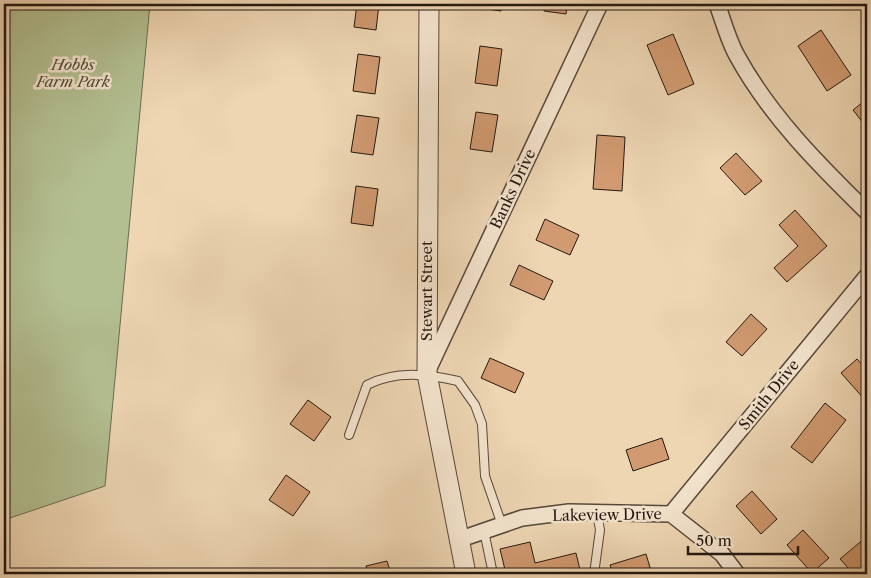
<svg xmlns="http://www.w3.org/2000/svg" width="871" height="578" font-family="'Libre Caslon Text',serif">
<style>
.green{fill:#b3bf91;stroke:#6c6c51}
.building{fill:#d19a70;stroke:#251811}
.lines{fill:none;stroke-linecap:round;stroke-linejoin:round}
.service-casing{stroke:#57483a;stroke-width:10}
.minor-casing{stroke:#57483a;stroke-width:18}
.tertiary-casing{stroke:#57483a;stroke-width:21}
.service{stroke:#f4e4ce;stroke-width:8}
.minor{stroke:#f4e4ce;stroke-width:15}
.tertiary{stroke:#f4e4ce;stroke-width:19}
.labels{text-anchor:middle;stroke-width:5;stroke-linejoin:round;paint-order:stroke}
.park-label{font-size:15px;font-style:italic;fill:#504a37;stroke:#f4e4ce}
.street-label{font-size:15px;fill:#251811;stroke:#f4e4ce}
</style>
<rect width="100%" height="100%" fill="#eed6b3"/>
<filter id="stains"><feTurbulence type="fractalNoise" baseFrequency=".004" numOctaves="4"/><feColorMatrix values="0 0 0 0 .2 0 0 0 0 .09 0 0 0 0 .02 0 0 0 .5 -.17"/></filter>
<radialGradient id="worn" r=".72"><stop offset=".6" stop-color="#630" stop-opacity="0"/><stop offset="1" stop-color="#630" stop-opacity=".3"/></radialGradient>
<path class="green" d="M4,4H150L105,486L4,520Z"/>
<path class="building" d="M357,4H379L376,30L354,27Z
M479,4H502L501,11L479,8Z
M545,4H567L566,14L544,11Z
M821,30L851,75L827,91L798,46Z
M673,34L694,84L668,95L647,45Z
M480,46L502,49L497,86L475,83Z
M358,54L380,57L375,94L353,91Z
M867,99V128L853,110Z
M476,112L498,115L492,152L470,149Z
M357,115L379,118L373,155L351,152Z
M597,135L625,137L622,191L593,189Z
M736,153L762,181L745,195L720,168Z
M356,186L378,189L373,226L351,223Z
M795,210L827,246L787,282L774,268L798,246L779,225Z
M545,219L579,235L570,255L536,240Z
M519,265L553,281L544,300L510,285Z
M751,314L767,329L742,356L726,342Z
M490,358L524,373L515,393L481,378Z
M857,359L867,370L866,401L841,373Z
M308,400L331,417L314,441L290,424Z
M825,403L846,420L812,463L791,447Z
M662,438L669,459L633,471L626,450Z
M286,475L310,492L293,516L269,500Z
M752,491L777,519L761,534L736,506Z
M803,530L829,558L812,573L787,545Z
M865,538L867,574H845L850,570L840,559Z
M530,542L535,563L576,553L581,574H506L500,549Z
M646,554L652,574H613L610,565Z
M387,561L391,574H368L366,566Z"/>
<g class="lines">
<g class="service-casing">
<path id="service" d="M349,435L367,385C396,370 427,374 458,381L475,405L482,424L485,476L502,525
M484,531L493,574
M594,574L600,530L597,513"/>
</g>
<g class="minor-casing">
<path id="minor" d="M717,4C723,20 728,39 736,54C769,115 818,164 867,212
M428,370L600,4
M671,514L867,276
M458,540L522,518L569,512L671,514L722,554L737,574"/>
</g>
<g class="tertiary-casing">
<path id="tertiary" d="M429,4L427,374L466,574"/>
</g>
<use href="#service" class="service"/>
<use href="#minor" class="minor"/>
<use href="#tertiary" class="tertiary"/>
</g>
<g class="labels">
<g class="park-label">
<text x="73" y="70">Hobbs<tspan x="73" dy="17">Farm Park</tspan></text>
</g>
<g class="street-label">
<text transform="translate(513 189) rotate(-65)" y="5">Banks Drive</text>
<text transform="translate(427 291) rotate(-90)" y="5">Stewart Street</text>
<text transform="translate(769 395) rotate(-51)" y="5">Smith Drive</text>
<text transform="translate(607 515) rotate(-1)" y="5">Lakeview Drive</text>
</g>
</g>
<rect width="871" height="578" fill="none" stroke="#eed6b3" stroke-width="20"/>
<rect x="5" y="5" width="861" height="568" fill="none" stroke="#251811" stroke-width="2.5"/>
<rect x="10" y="10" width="851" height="558" fill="none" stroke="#251811"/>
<path d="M688 546v8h110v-8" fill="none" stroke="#251811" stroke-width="2.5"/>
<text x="696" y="546" font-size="15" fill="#251811" stroke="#f4e4ce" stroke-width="4" paint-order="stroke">50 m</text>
<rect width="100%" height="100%" filter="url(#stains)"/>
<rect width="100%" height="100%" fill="url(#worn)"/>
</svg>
